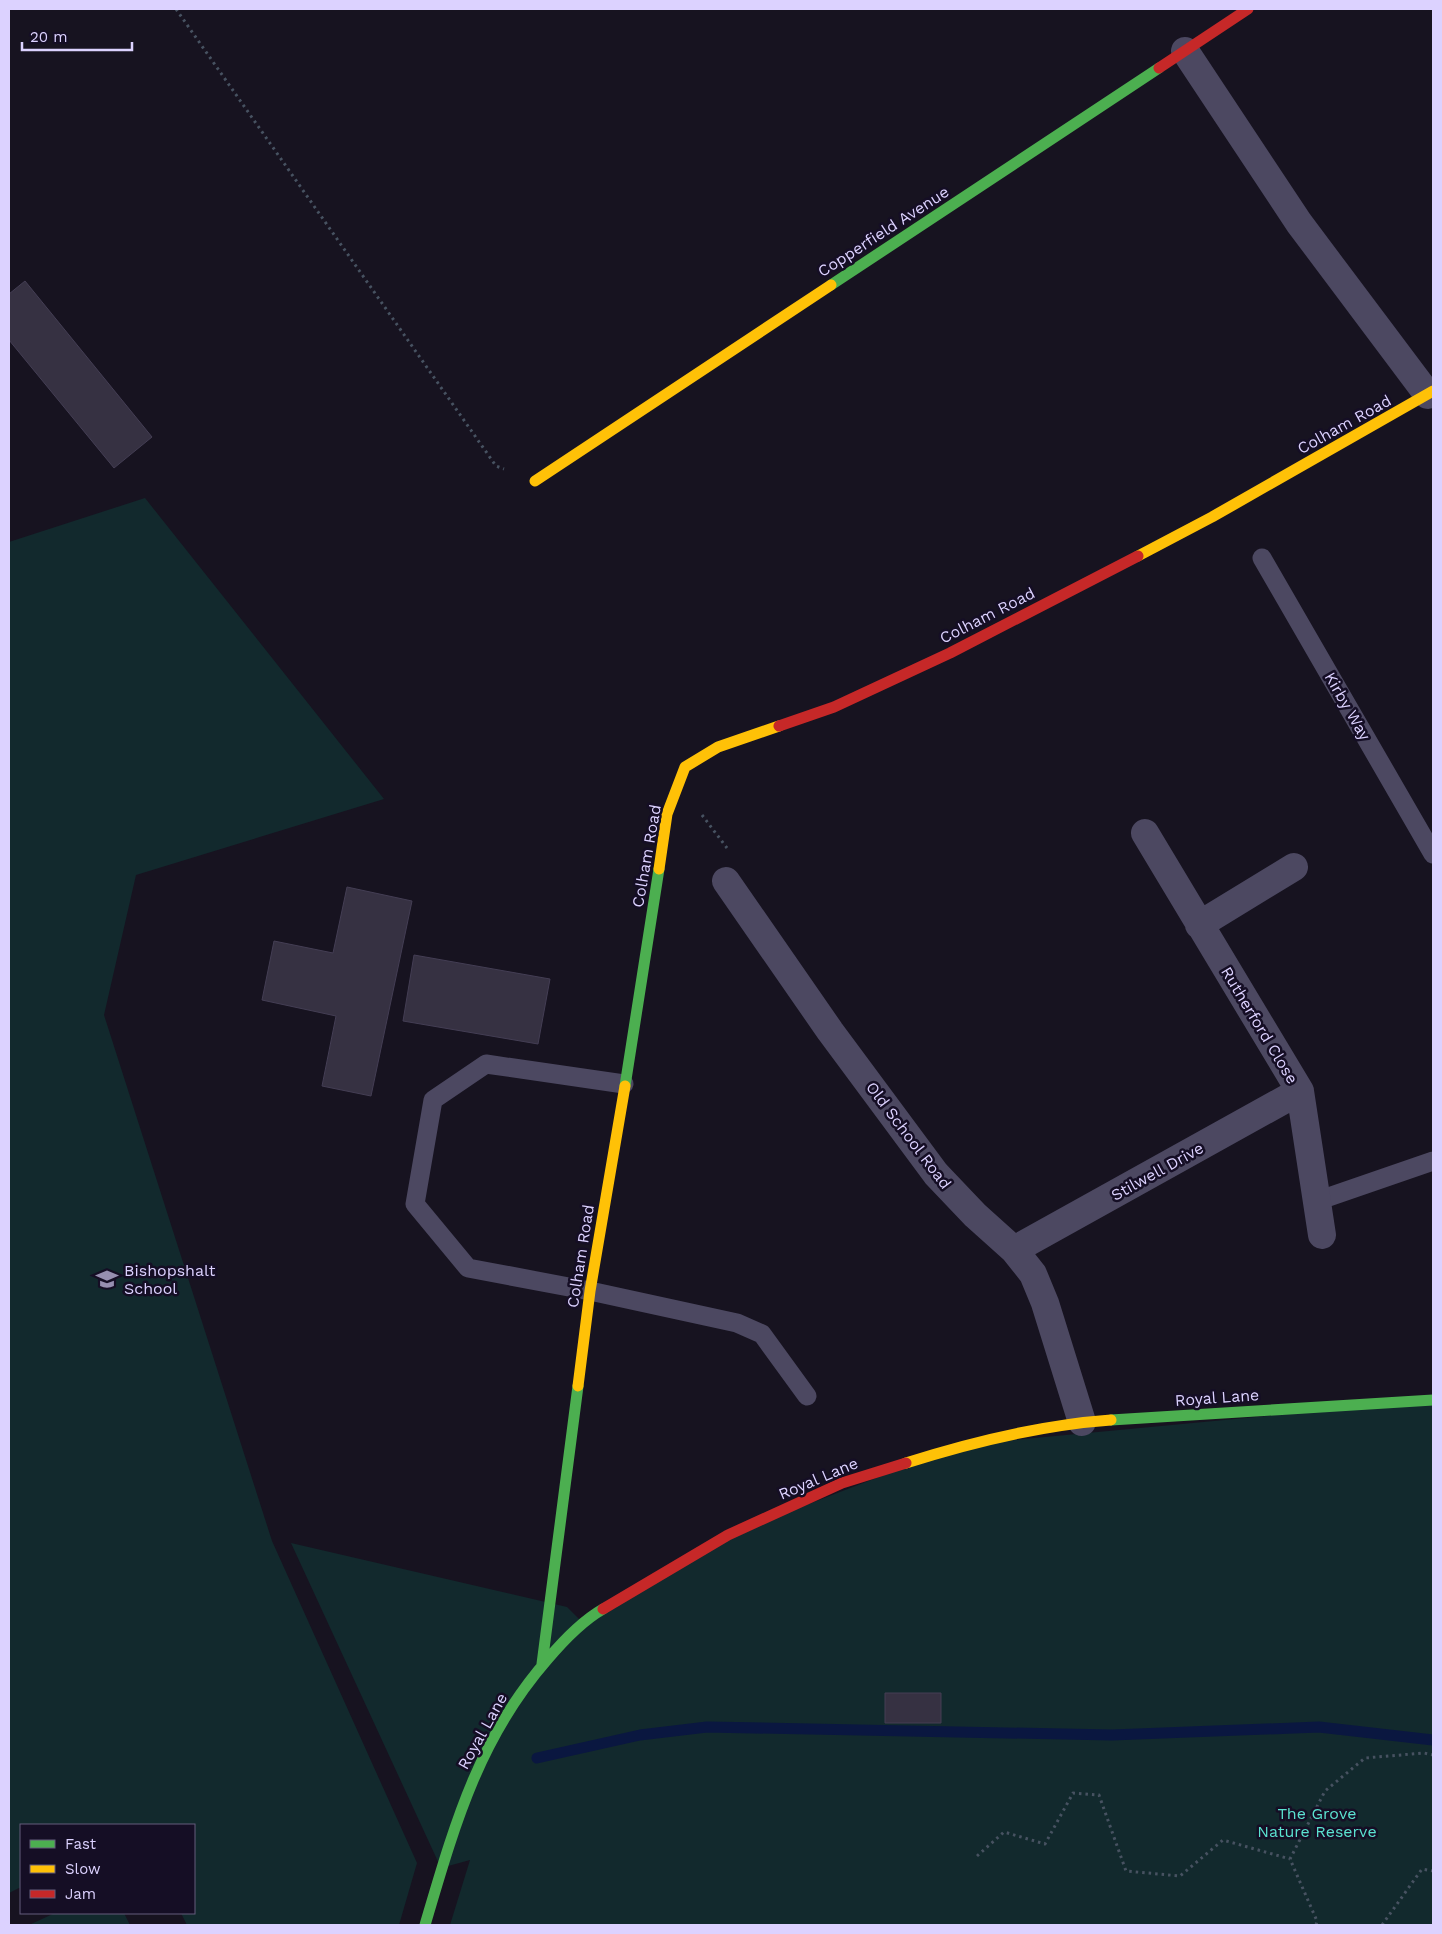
<svg xmlns="http://www.w3.org/2000/svg" width="1442" height="1934" font-family="'Work Sans',sans-serif">
<style>
.green{fill:#12292d}
.lines{fill:none;stroke-linecap:round;stroke-linejoin:round}
.stream{stroke:#0a1740;stroke-width:11}
.building{fill:#363142;stroke:#443e54}
.path{stroke:#475261;stroke-width:3;stroke-dasharray:2.5 4;stroke-linecap:butt}
.lane{stroke:#4c4861;stroke-width:19}
.street{stroke:#4c4861;stroke-width:28}
.fast{stroke:#4caf50;stroke-width:11}
.slow{stroke:#ffc107;stroke-width:11}
.jam{stroke:#c62828;stroke-width:11}
.labels{text-anchor:middle;stroke-width:5;stroke-linejoin:round;paint-order:stroke}
.street-label{font-size:16px;fill:#dcd2ff;stroke:#150e25}
.poi-label{font-size:16px;fill:#dcd2ff;stroke:#150e25;text-anchor:start}
.park-label{font-size:16px;fill:#5be2d0;stroke:#150e25}
</style>
<rect width="100%" height="100%" fill="#171320"/>
<path class="green" d="M145,498L384,799L136,875L104,1015L272,1541L417,1863L399,1925H187L181,1913H194V1825H21V1887L9,1893V542Z
M1433,1400V1925H450L470,1860L441,1868L291,1543L567,1607L583,1623L728,1535L962,1445Z
M55,1913H124L130,1925H29Z"/>
<g class="lines">
<path class="stream" d="M537,1758L640,1735L707,1727L1112,1735L1319,1727L1433,1740"/>
</g>
<path class="building" d="M25,281L152,437L114,468L9,340V294Z
M347,887L412,901L371,1096L322,1086L336,1016L262,1000L274,941L333,953Z
M414,955L550,979L538,1044L403,1021Z
M885,1693H941V1723H885Z"/>
<g class="lines">
<path class="path" d="M176,9L496,466L504,469
M702,815L727,848
M977,1856L1004,1832L1045,1844L1073,1793L1099,1795L1126,1871L1180,1876L1223,1840L1290,1859
M1316,1925L1317,1921L1290,1859L1325,1791L1365,1758L1424,1753L1433,1755
M1382,1925L1422,1869L1433,1871"/>
<path class="lane" d="M1262,558L1433,854
M624,1084L486,1064L433,1100L415,1204L468,1268L590,1291L737,1323L762,1334L807,1396
M1317,1201L1433,1161"/>
<path class="street" d="M1185,51L1299,223L1428,395
M1145,833L1300,1091L1322,1235
M726,881L830,1031L936,1174L975,1215L1014,1250L1033,1274L1045,1303L1082,1422
M1199,925L1294,867
M1014,1250L1300,1091"/>
<path class="fast" d="M831,285L1159,68
M625,1086L659,869
M1111,1420L1433,1400
M542,1664L578,1386
M425,1925C454,1827 478,1739 547,1660C563,1641 582,1621 603,1609"/>
<path class="slow" d="M535,481L831,285
M1138,556L1212,517L1433,391
M659,869L667,814L685,767L718,747L779,726
M578,1386L590,1291L625,1086
M906,1463C972,1442 1041,1425 1111,1420"/>
<path class="jam" d="M1159,68L1248,9
M779,726L834,707L950,653L1138,556
M603,1609L728,1535L842,1483L906,1463"/>
</g>
<defs>
<g id="school-bare" transform="scale(1.725)"><path d="M0-5L7-2L0 1L-7-2ZM-4 1L0 2.5L4 1V4Q0 6-4 4Z" fill="#978fb1" stroke="#150e25" stroke-width="2.5" paint-order="stroke"/></g>
</defs>
<g fill-rule="evenodd">
<use href="#school-bare" x="107" y="1279"/>
</g>
<g class="labels">
<g class="street-label">
<text transform="translate(883 231) rotate(-33)" y="6">Copperfield Avenue</text>
<text transform="translate(1344 424) rotate(-29)" y="6">Colham Road</text>
<text transform="translate(987 615) rotate(-27)" y="6">Colham Road</text>
<text transform="translate(1348 706) rotate(60)" y="6">Kirby Way</text>
<text transform="translate(646 856) rotate(-80)" y="6">Colham Road</text>
<text transform="translate(1260 1025) rotate(59)" y="6">Rutherford Close</text>
<text transform="translate(909 1135) rotate(53)" y="6">Old School Road</text>
<text transform="translate(1157 1171) rotate(-29)" y="6">Stilwell Drive</text>
<text transform="translate(580 1256) rotate(-81)" y="6">Colham Road</text>
<text transform="translate(1217 1397) rotate(-4)" y="6">Royal Lane</text>
<text transform="translate(818 1478) rotate(-23)" y="6">Royal Lane</text>
<text transform="translate(482 1731) rotate(-61)" y="6">Royal Lane</text>
</g>
<g class="poi-label">
<text x="124" y="1276">Bishopshalt<tspan x="124" dy="18">School</tspan></text>
</g>
<g class="park-label">
<text x="1317" y="1819">The Grove<tspan x="1317" dy="18">Nature Reserve</tspan></text>
</g>
</g>
<rect width="1442" height="1934" fill="none" stroke="#dcd2ff" stroke-width="20"/>
<rect x="20" y="1824" width="175" height="90" fill="#150e25" stroke="#655c7c"/>
<rect x="30" y="1840" width="25" height="8" fill="#4caf50" stroke="#655c7c"/>
<text x="65" y="1849" font-size="15" fill="#dcd2ff">Fast</text>
<rect x="30" y="1865" width="25" height="8" fill="#ffc107" stroke="#655c7c"/>
<text x="65" y="1874" font-size="15" fill="#dcd2ff">Slow</text>
<rect x="30" y="1890" width="25" height="8" fill="#c62828" stroke="#655c7c"/>
<text x="65" y="1899" font-size="15" fill="#dcd2ff">Jam</text>
<path d="M22 42v8h110v-8" fill="none" stroke="#dcd2ff" stroke-width="2.5"/>
<text x="30" y="42" font-size="15" fill="#dcd2ff" stroke="#150e25" stroke-width="4" paint-order="stroke">20 m</text>
</svg>
